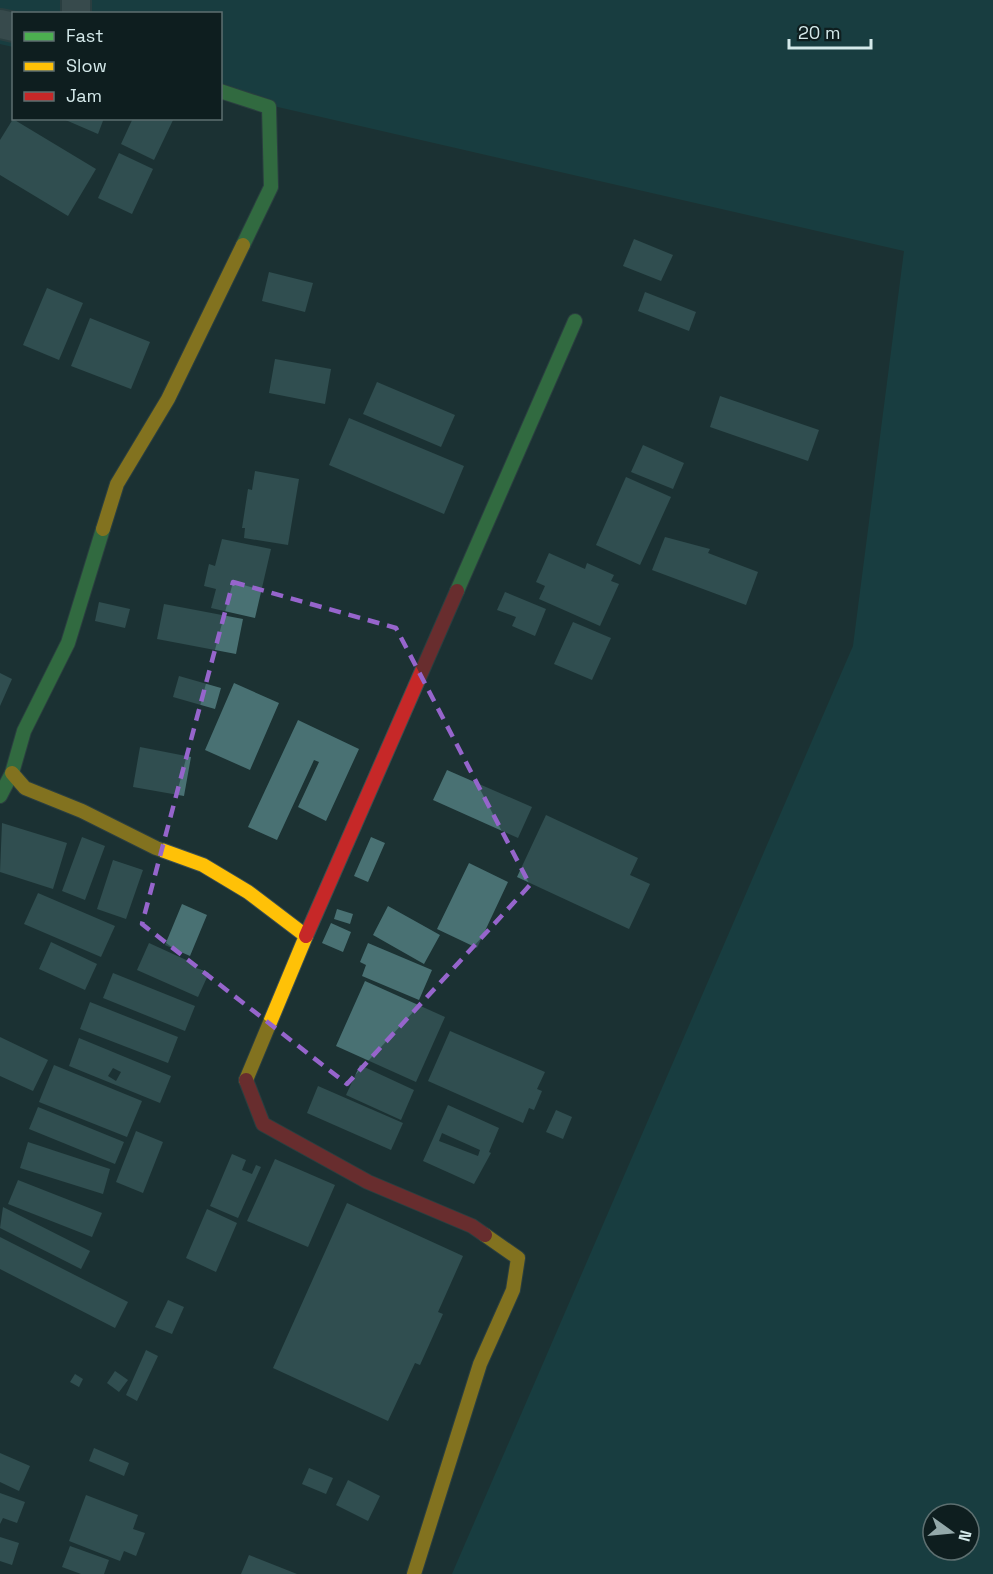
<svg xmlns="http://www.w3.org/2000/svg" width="993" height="1574" font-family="'Space Grotesk',sans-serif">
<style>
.green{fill:#154d50;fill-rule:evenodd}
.building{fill:#497173;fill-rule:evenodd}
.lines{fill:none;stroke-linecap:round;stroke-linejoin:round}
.street-casing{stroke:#3d4f50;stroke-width:32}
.fast-casing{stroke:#3d4f50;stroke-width:16}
.slow-casing{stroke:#3d4f50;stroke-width:16}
.jam-casing{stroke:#3d4f50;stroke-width:16}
.street{stroke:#59696a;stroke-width:28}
.fast{stroke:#4caf50;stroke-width:14}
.slow{stroke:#ffc107;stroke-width:14}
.jam{stroke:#c62828;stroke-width:14}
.marked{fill:none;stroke:#9665cc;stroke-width:4.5;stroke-dasharray:12 8;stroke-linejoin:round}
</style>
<rect width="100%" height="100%" fill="#1c3233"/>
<path class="green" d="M0,0H993V1574H452L853,646L904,251L221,94L220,14H14L13,47L0,44ZM933,1514H969V1550H933Z"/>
<path class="building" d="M61,118H104L98,134Z
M133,118H174L154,160L121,144Z
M13,119L96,169L68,216L0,175V140Z
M119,153L153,169L132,214L98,198Z
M634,239L673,255L661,281L623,266Z
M269,272L313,283L305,312L262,301Z
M47,288L83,303L59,360L23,345Z
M645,292L696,312L689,331L638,311Z
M90,318L150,342L131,389L71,366Z
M275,359L331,369L325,404L269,393Z
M377,382L455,415L441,447L363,414Z
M720,396L819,430L808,461L710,427Z
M349,418L464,466L444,514L329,465Z
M643,445L684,463L673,489L631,472Z
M255,471L299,479L288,545L244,538L245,528H242L248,489L252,490Z
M626,477L671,497L640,565L596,545Z
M665,537L710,549L708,553L758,572L746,605L652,570Z
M222,539L271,549L255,618L211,608L216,589L204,586L209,564L215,566Z
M549,553L585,569L587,563L614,575L611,581L619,584L600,626L539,599L545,586L536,582Z
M505,592L546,609L535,636L512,626L516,617L497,610Z
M99,602L130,609L125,628L95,621Z
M164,604L243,619L236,654L157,639Z
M573,622L611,638L592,680L554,664Z
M0,673L12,679L0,706Z
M179,676L221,688L215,709L173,697Z
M234,683L279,703L250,770L205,750Z
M298,720L359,749L326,821L298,807L319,762L314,760L277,840L248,827Z
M140,747L191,757L184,796L133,787Z
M447,770L532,807L518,838L433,800Z
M546,815L638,858L630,875L650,884L629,929L517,877Z
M2,823L67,843L53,889L0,872Z
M82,837L105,846L85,900L62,891Z
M371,837L385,843L368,882L354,876Z
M113,860L143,870L126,919L97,909Z
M469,863L508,882L477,948L437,929Z
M38,893L115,926L101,957L24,924Z
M182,904L207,915L190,956L165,945Z
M388,906L440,935L424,964L373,935Z
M337,909L353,914L350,924L334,919Z
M331,923L351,932L343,952L322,943Z
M51,942L97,964L85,990L39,969Z
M149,943L195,964L194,967L209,973L198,997L137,970Z
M368,943L432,970L419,1000L362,976L366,965L360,962Z
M113,973L195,1006L185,1031L103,998Z
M365,981L445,1017L416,1082L336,1046Z
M90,1002L178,1037L168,1063L80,1029Z
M450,1031L545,1072L537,1089L542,1091L534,1110L529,1108L523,1123L428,1081Z
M0,1037L48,1060L33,1091L0,1076Z
M79,1038L171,1076L160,1103L69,1066ZM113,1068L121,1072L116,1081L108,1076Z
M54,1065L142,1101L127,1137L39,1102Z
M360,1065L414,1090L401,1120L346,1095Z
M318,1086L403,1123L391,1150L307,1113Z
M448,1105L499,1128L489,1152L491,1153L474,1184L423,1161ZM442,1133L480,1150L478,1156L439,1141Z
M38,1107L124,1142L115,1164L29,1129Z
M556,1110L572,1117L563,1139L546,1132Z
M136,1131L163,1142L143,1193L116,1182Z
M28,1142L110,1169L103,1194L20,1168Z
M232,1154L246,1160L242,1170L252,1174L256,1165L261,1167L238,1218L210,1206Z
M275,1159L335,1185L308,1247L247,1221Z
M18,1180L102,1213L92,1237L8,1204Z
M347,1203L463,1256L438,1312L443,1314L420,1365L415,1363L388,1421L273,1368Z
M3,1207L90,1251L81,1269L0,1228Z
M207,1209L237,1223L216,1272L186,1258Z
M0,1237L128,1302L115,1328L0,1269Z
M168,1300L184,1307L172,1334L155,1327Z
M146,1350L158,1356L137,1401L126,1395Z
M115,1371L128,1380L119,1392L107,1383Z
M75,1374L83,1379L79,1387L70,1382Z
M94,1448L129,1463L124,1476L89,1461Z
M0,1453L30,1466L19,1491L0,1482Z
M309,1468L333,1478L326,1494L302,1484Z
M348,1480L380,1496L368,1521L336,1505Z
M0,1493L25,1502L17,1523L3,1518L0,1524Z
M86,1495L138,1515L133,1529L145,1533L136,1556L124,1551L120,1561L69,1541Z
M0,1537L19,1543L12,1565L0,1561Z
M70,1546L109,1560L104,1574H81L62,1567Z
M249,1555L297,1574H241Z"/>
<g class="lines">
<g class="street-casing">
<path id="street" d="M76,0V14
M0,24L14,27"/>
</g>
<g class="fast-casing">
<path id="fast" d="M220,91L269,107L271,187L243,245
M457,591L575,321
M0,796L12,773L24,731L68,643L103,529"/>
</g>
<g class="slow-casing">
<path id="slow" d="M103,529L117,484L168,399L243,245
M12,773L25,788L82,811L156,848L203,865L248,892L306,936L246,1080
M414,1574L480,1364L513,1290L518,1258L485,1235"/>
</g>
<g class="jam-casing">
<path id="jam" d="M306,936L457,591
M246,1080L263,1124L368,1182L472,1226L485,1235"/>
</g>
<use href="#street" class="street"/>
<use href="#fast" class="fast"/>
<use href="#slow" class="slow"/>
<use href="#jam" class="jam"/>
</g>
<path d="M0 0H993V1574H0ZM233,582L396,628L530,885L347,1084L142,924Z" fill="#1c3233" fill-opacity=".55" fill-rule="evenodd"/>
<path class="marked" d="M233,582L396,628L530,885L347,1084L142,924Z"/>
<rect x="12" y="12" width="210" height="108" fill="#0e1e1f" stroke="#5d6f70" stroke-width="1.5"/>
<rect x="24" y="32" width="30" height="9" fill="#4caf50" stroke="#5d6f70" stroke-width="1.5"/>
<text x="66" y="42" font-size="18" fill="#d4e9ea">Fast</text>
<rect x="24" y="62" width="30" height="9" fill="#ffc107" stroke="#5d6f70" stroke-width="1.5"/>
<text x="66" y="72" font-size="18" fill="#d4e9ea">Slow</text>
<rect x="24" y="92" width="30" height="9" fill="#c62828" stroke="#5d6f70" stroke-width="1.5"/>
<text x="66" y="102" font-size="18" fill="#d4e9ea">Jam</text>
<g transform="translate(951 1532) rotate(105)"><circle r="28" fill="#0e1e1f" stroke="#5d6f70" stroke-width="1.5"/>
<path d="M0-4.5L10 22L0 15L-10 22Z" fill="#94a9aa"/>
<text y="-9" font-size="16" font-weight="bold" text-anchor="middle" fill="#d4e9ea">N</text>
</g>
<path d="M789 39v9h82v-9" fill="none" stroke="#d4e9ea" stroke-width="3"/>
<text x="798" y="39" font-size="18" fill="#d4e9ea" stroke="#0e1e1f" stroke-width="4.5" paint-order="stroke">20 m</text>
</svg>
